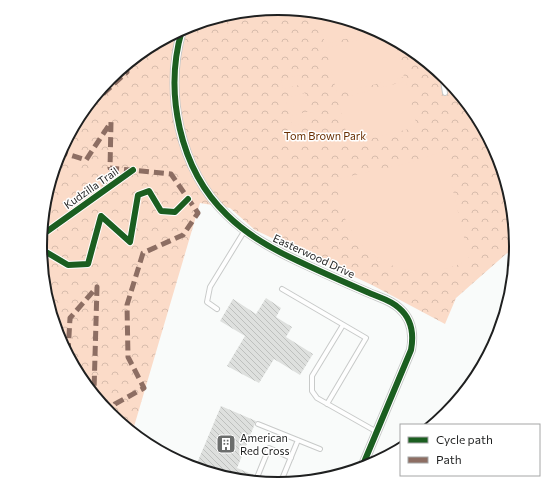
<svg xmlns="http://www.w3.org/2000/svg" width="556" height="492" font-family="Commissioner,sans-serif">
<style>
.park{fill:url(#park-crowns)}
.pitch{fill:#fbdbc8}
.building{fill:url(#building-back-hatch)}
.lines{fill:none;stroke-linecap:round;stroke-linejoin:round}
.lane-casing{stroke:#c8cac9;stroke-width:6}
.street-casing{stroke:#c8cac9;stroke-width:10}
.lane{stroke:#fefefe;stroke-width:4}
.street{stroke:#fefefe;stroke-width:8}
.quiet{stroke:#8d6e63;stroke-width:5;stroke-dasharray:10 5;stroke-linecap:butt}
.cycleway-casing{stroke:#fff;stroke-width:8}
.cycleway{stroke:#1b5e20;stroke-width:6}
.labels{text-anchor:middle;stroke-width:3;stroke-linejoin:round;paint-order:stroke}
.park-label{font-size:11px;fill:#682e01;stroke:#fff}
.street-label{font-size:11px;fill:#1f2020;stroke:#fff}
.poi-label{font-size:11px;fill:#1f2020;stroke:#fff;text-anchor:start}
.rim{fill:none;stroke:#1f2020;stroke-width:2}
</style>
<defs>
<pattern id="park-crowns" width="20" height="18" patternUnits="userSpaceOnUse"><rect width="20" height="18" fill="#fbdbc8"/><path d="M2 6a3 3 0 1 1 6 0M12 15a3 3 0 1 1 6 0" fill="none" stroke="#d7bcac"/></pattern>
<pattern id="building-back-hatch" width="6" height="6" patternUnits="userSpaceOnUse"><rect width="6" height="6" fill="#dee0de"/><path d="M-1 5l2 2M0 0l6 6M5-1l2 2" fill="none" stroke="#bec0be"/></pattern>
</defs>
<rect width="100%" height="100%" fill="#f9fbfa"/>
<path class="park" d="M278,8L369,26L446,78L498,155L516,248L506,254L456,298L445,324L372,285L255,230L230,208L200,203L133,430L110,414L58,337L40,246L58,155L110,78L187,26Z"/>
<path class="pitch" d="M318,16L369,26L376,31L325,44Z
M382,34L396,44L404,77L337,94L326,48Z
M301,75L303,84L283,89L281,79Z
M406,81L417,127L349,144L338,99Z
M305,93L307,103L288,108L285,98Z
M310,111L312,122L292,126L290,116Z
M315,130L317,140L297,145L294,134Z
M441,152L448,157L452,186L469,259C458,266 444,270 431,271C376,275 338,233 337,179L413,162Z"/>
<path class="building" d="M266,298L281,308L276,317L292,327L286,337L313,354L300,375L274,359L259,383L227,366L245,336L220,321L233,299L256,314Z
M221,406L256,421L237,468L254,475L253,479L195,468Z"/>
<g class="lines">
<g class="lane-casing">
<path id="lane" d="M442,75L445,93
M282,289L366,338L327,404
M217,309L207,302L210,287L245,230
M343,325L312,376V391L317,398L377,432
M258,424L320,449
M256,480L269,448L291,458
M280,484L298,440"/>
</g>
<g class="street-casing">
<path id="street" d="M182,30C164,92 179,169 227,215C247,235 272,249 298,261C321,272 344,282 367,292C378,297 391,300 399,308C412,319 414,334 411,350L362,467"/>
</g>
<use href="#lane" class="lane"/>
<use href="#street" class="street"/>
<path class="quiet" d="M92,104L127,72L125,67
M58,155L64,153L86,160L111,122L110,168L171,174L198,213L183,235L143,253L127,305L128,357L144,388L115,404L109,413
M68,353L70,318L97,287L94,391"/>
<g class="cycleway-casing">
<path id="cycleway" d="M182,30C164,92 179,169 227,215C247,235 272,249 298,261C321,272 344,282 367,292C378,297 391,300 399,308C412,319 414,334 411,350L362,467
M42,235L133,170
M41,249L68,265L88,264L101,216L130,242L138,195L149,191L161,211L175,212L188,199"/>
</g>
<use href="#cycleway" class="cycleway"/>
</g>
<defs>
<g id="building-square" transform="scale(1)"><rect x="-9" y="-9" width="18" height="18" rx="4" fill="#6b6d6c" stroke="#fff"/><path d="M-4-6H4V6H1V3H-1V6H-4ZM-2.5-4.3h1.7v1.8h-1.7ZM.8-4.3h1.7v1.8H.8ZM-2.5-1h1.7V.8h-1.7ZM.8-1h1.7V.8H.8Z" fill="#fff"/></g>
</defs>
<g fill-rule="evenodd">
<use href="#building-square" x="226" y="444"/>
</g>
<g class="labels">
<g class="park-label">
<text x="325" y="140">Tom Brown Park</text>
</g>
<g class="street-label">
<text transform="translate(91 188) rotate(-35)" y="4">Kudzilla Trail</text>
<text transform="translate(314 256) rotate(25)" y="4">Easterwood Drive</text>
</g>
<g class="poi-label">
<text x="240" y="442">American<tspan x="240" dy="13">Red Cross</tspan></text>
</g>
</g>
<path d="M0 0H556V492H0ZM47 246a231 231 0 1 1 462 0a231 231 0 1 1-462 0Z" fill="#fff" fill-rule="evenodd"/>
<path class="rim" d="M47 246a231 231 0 1 1 462 0a231 231 0 1 1-462 0Z"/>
<rect x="400" y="424" width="140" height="52" fill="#ffffff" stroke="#a5a6a6"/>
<rect x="408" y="437" width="20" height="6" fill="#1b5e20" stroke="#a5a6a6"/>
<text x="436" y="444" font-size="12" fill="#1f2020">Cycle path</text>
<rect x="408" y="457" width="20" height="6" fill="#8d6e63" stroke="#a5a6a6"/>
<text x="436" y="464" font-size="12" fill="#1f2020">Path</text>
</svg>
